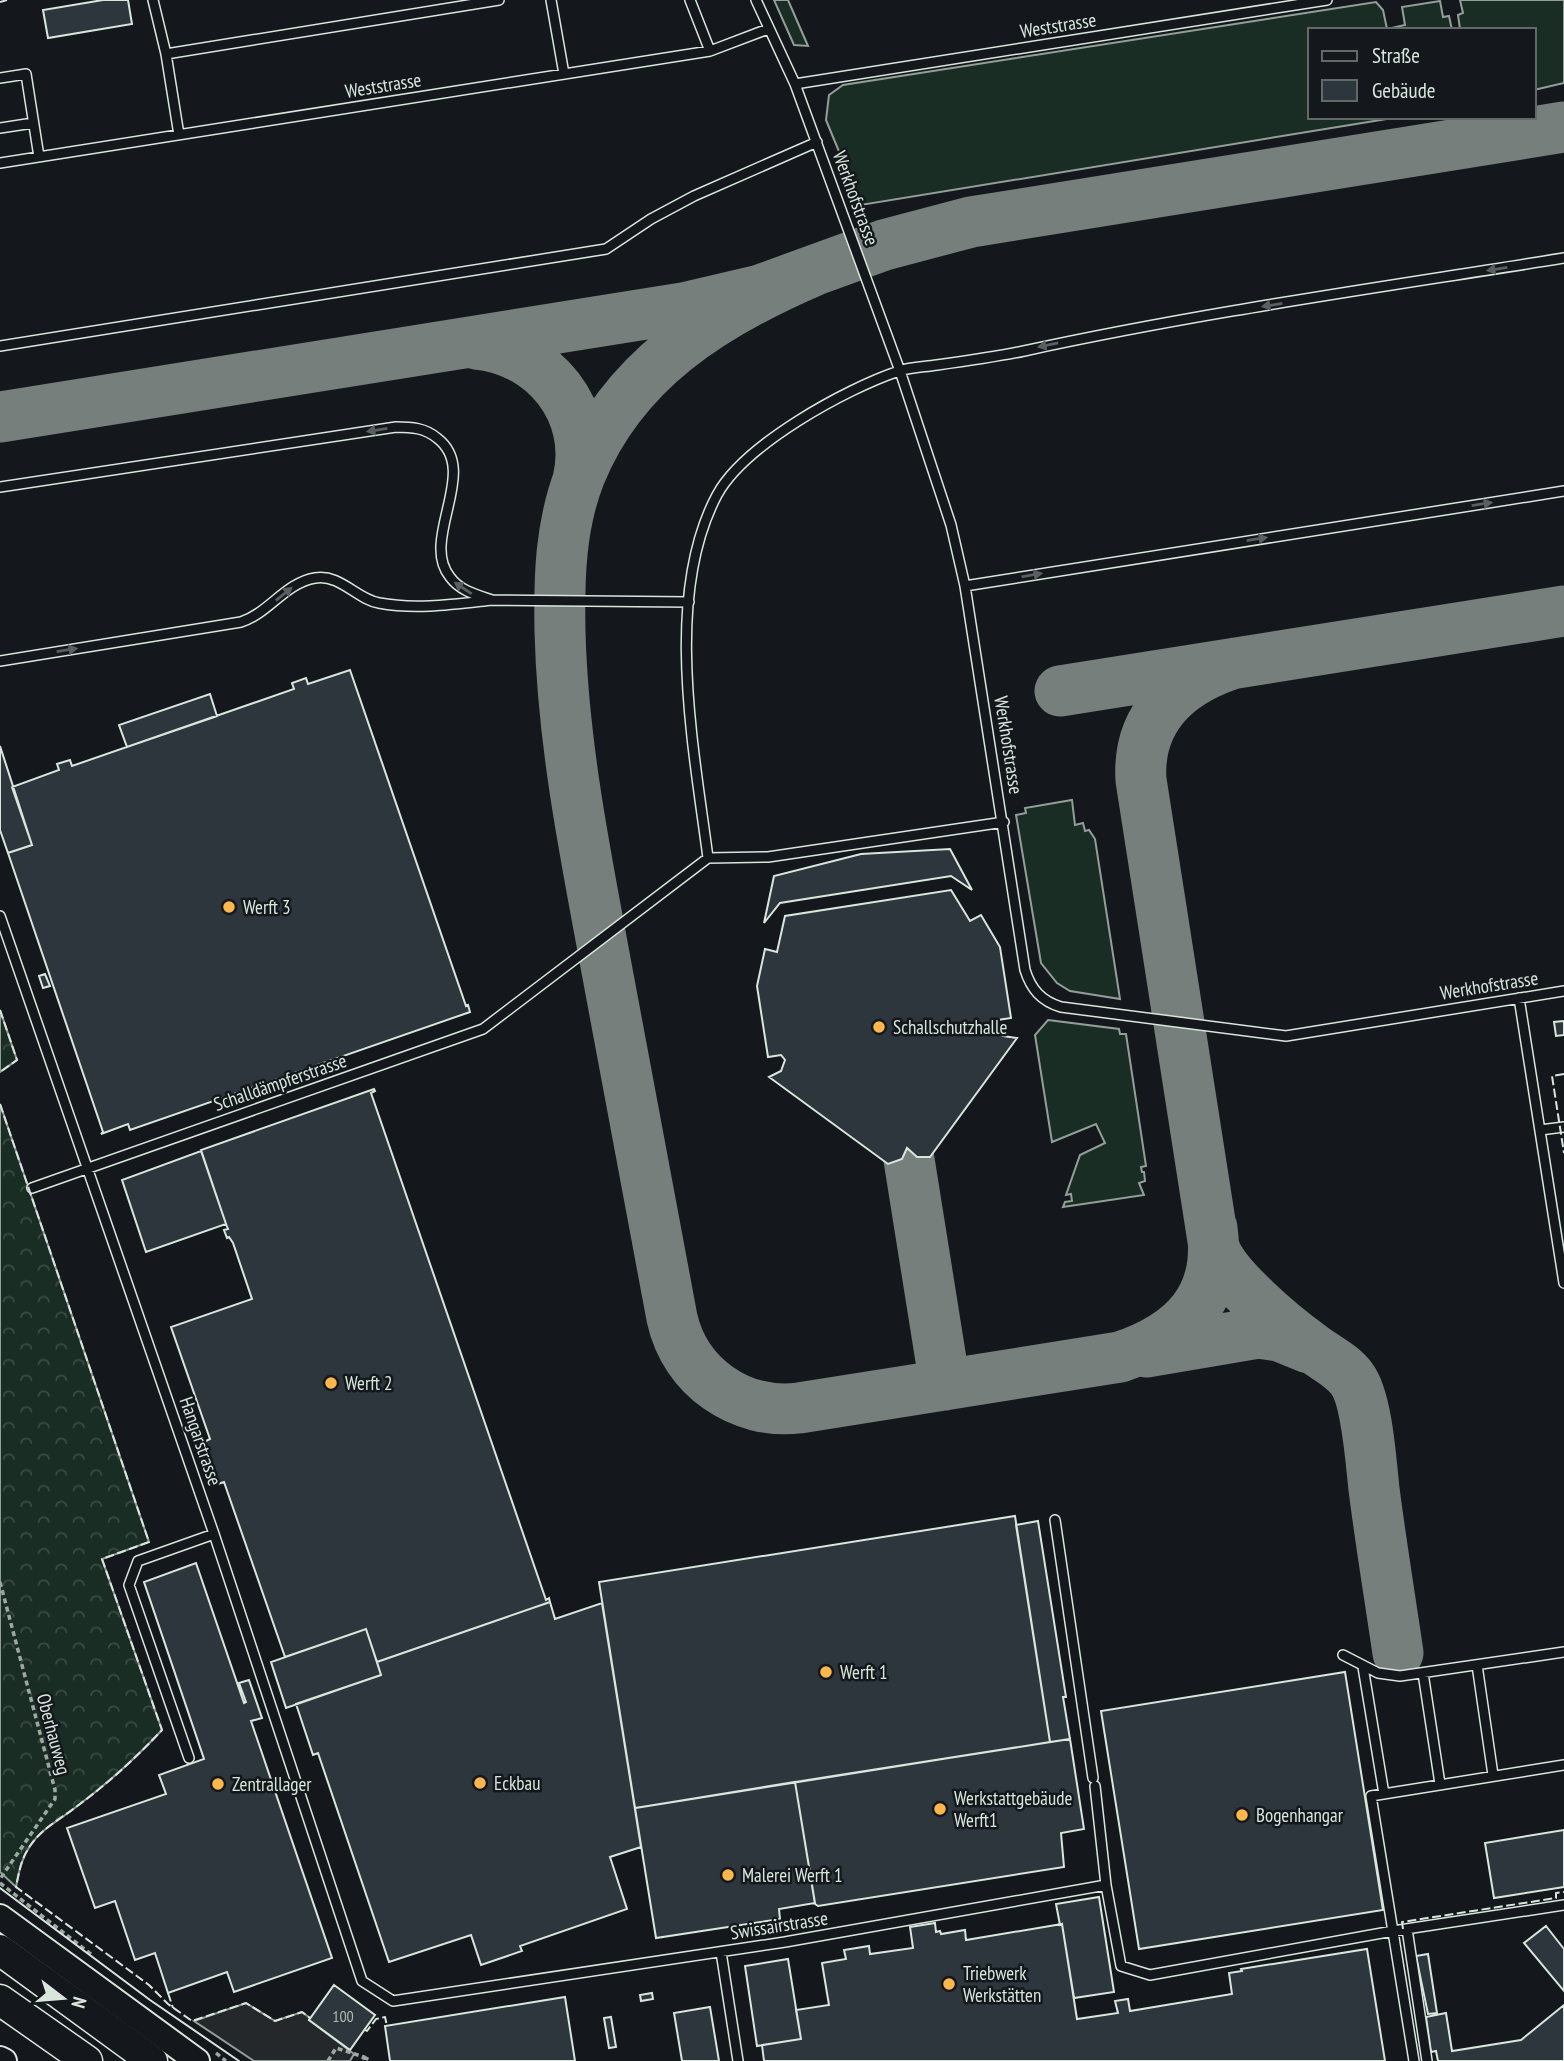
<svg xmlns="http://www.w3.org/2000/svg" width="1564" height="2061" font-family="'PT Sans Narrow',sans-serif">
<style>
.grass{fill:#1a2d24;stroke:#939e99;stroke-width:2}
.forest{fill:url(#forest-crowns);stroke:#939e99;stroke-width:2}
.parking{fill:#24282b;stroke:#939e99;stroke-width:2}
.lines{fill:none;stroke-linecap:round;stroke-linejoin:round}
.taxiway{stroke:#767f7c;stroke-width:51}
.building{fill:#2c363c;stroke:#d8e6dc;stroke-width:2}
.lane-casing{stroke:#d8e6dc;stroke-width:12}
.secondary-casing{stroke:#d8e6dc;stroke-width:28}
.highway-casing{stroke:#d8e6dc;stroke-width:33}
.path{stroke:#9da8a2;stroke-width:3.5;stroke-dasharray:5 3.5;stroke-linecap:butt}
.lane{stroke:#14181c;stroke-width:9}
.secondary{stroke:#14181c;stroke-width:24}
.highway{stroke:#14181c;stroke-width:30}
.tram{stroke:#d8e6dc;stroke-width:2}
.fence{stroke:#d8e6dc;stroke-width:2;stroke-dasharray:9 3.5;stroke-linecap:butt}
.oneway{fill:#59605f}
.poi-dot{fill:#ffb74d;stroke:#14181c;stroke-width:2.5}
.labels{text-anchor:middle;stroke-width:5;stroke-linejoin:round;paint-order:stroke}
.number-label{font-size:16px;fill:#adbab4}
.street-label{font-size:19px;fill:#d8e6dc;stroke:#14181c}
.poi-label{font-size:19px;fill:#d8e6dc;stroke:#14181c;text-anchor:start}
</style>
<defs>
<pattern id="forest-crowns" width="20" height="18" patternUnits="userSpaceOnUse" patternTransform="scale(1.75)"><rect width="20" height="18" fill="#1a2d24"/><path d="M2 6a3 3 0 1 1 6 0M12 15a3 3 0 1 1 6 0" fill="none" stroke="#3b4b43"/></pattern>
</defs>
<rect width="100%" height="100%" fill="#14181c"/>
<path class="grass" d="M774,0H788L808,46L794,45Z
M1460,0H1564V83L1534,90V30L1460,29L1458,15L1463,13Z
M1440,1L1443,17L1449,16L1452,30H1310V117H1399L861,205L826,120L829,95L843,85L1376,2L1383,10L1387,29L1405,25L1402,7Z
M1072,800L1075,825L1083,823L1085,831L1089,830L1095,839L1120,999L1070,991L1057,983L1041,963L1016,815L1026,813L1025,808Z
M1048,1020L1119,1029L1120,1034H1126L1146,1166L1141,1167L1142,1172H1144L1145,1181L1139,1183L1144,1195L1063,1207L1065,1202L1072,1201L1071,1194L1066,1195L1080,1155L1105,1143L1096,1124L1052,1142L1035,1035Z"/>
<path class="forest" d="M0,1010L17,1060L0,1072Z
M0,1104L149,1542L102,1559L162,1730C135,1759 107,1784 76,1807C60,1820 42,1828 30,1846C21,1859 19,1872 16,1887L0,1872Z"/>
<path class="parking" d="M246,2003L275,2021L302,2012L310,2018L309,2020L354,2054L350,2061H254L194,2021Z"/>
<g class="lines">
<path class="taxiway" d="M813,271C713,314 623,370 580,475C560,526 559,578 560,632C563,748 587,862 608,976C629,1090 651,1204 672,1318C685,1377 740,1415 799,1408L1120,1357C1183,1336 1222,1298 1212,1228
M476,344C544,350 594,412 578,480
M0,417L683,308L760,290L884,245L971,222L1564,127
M1235,663C1178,681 1137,717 1141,780L1214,1247C1223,1277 1284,1327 1310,1346C1324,1357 1342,1365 1352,1379C1367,1399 1371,1462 1374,1489C1381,1544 1390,1598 1398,1653
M1060,691L1564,611
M896,1078L945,1385
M1146,1352L1258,1333L1279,1336L1309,1348"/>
</g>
<path class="building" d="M103,0H128L132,24L48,38L43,10Z
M350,670L466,1006L468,1005L470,1012L130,1130L128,1124L101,1134L103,1132L8,853L32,845L12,787L59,770L57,764L70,760L72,766L294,689L292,683L306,678L308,684Z
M210,694L217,716L127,747L119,725Z
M0,746L32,845L8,853L0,830Z
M950,849L972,890L951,876L780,903L764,923L774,876L861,854Z
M951,890L970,921L981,915L1000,947L1011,1018L998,1020L996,1028L1003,1036L1017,1038L930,1157H917L907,1148L902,1159L888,1164L769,1077L781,1071L785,1060L781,1055L768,1057L757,986L765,949L777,952L785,916Z
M45,974L50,986L43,988L39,976Z
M1564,1021V1035L1556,1036L1554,1022Z
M374,1089L375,1091L371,1093L546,1600L549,1598L550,1602L377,1662L366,1629L285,1657L224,1482L218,1484L204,1442L210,1439L171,1327L252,1299L233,1243L229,1237L227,1238L224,1230L228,1229L226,1224L201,1150Z
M201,1151L226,1224L146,1252L122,1180Z
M1015,1516L1050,1742L635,1808L599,1582Z
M1038,1521L1066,1697H1063L1070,1739L1050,1742L1016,1525Z
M196,1563L244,1703L246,1702L239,1683L249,1680L262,1718L251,1721L332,1958L234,1992L227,1972L168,1993L155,1953L135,1960L115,1901L95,1908L67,1828L166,1794L159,1775L204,1759L144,1582Z
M550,1602L555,1619L602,1603L641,1847L610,1857L627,1909L520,1946L522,1951L481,1965L471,1935L389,1962L318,1753L313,1755L296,1704L381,1675L377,1662Z
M366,1629L381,1675L286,1708L271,1662Z
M1345,1672L1383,1910L1139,1949L1101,1711Z
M1070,1739L1084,1829L1061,1833L1064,1867L818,1906L815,1904L795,1782Z
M795,1782L815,1903L779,1909L780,1919L656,1938L635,1808Z
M1564,1830V1887L1494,1898L1485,1843Z
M1099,1897L1114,1992L1074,1998L1062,1924L1060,1925L1056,1904Z
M935,1923L936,1932L940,1931L941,1934L965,1930L966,1940L1062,1924L1077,2019L1118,2013L1115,2001L1128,1999L1130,2011L1232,1994L1229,1973L1242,1971L1241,1969L1367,1949L1385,2061H764L762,2045L801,2039L796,2010L829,2005L822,1963L846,1959L844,1950L869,1946L870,1954L913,1948L910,1927Z
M1546,1926L1564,1949V1991L1524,1943Z
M1428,1954L1437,2013L1428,2014L1416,1956Z
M788,1959L801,2039L757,2046L745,1966Z
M334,1985L375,2015L350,2050L309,2020Z
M652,1993L653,1999L641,2001L640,1995Z
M565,1997L575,2061H390L385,2026Z
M1564,2005V2061H1438L1436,2051L1431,2052L1426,2017L1446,2013L1452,2051L1521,2040Z
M710,2007L719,2061H682L674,2013Z
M611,2017L616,2047L609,2048L604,2018Z"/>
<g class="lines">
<g class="lane-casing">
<path id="lane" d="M153,0L166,54L179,135
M551,0L564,74
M690,0L710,51
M756,0L795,84L900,371L951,525L965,586L1025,970C1031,989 1041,1001 1061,1007L1286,1036L1564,991
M166,54L499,0
M0,78L26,74L39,157
M795,84L1327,0
M0,128L33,123
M0,163L710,51L768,29
M0,346L606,249L651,219L694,196L817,142
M0,487L396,427C412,427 425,428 437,438C481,471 419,539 450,577C460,591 477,595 492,600C456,604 416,610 379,603C356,599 341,574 315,578C285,583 269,613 241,622L0,661
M965,586L1564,491
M492,600L689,602
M708,858C694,749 663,596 717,495C744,445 845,389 899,371C911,367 924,367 937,365C966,361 995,357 1024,351C1203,312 1384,287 1564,258
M0,916L214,1534L362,1981L393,2001L785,1942L1106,1885L1095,1786
M1519,998L1564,1283
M1540,1130L1564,1127
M32,1188L483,1029L708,858L768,857L1004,822
M1055,1520L1093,1778
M1343,1655L1378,1673L1400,1676L1564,1652
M1477,1665L1493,1775
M1363,1667L1384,1794
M1423,1673L1440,1784
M189,1758L129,1585L138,1561L214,1534
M1106,1885L1121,1966L1150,1975L1393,1931L1564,1905
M1407,1929L1427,2061
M721,1952L738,2061
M1414,2061L1371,1796L1564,1765"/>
</g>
<g class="secondary-casing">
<path id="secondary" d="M0,1917L197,2061
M0,2059L4,2061"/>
</g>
<g class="highway-casing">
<path id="highway" d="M0,1950L152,2061
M0,2000L87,2061"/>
</g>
<path class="path" d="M0,1582L55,1790V1799L0,1879
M0,1883L92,1955
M216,2053L226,2061
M364,2057L371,2061
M328,2061L336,2048L364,2057L361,2061"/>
<use href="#lane" class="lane"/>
<use href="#secondary" class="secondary"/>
<use href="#highway" class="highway"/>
<path class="tram" d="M0,1888L150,2000L239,2061"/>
<path class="fence" d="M0,2L7,0
M0,1010L17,1060L0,1072
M1564,1074L1552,1076L1564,1153
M0,1104L149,1542L102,1559L162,1730C135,1759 107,1784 76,1807C59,1820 42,1828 30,1846C21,1859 19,1872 16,1887L149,1985L168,2004L192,2021L246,2003L275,2021L302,2012L310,2018
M1403,1929L1402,1922L1556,1898V1893L1564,1892
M168,1993L173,2008
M364,2029L367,2031L376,2019L385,2017L387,2026"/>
</g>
<defs><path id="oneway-solid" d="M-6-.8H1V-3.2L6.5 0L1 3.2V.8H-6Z" transform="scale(1.75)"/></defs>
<g class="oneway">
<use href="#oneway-solid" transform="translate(1497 269) rotate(171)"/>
<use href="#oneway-solid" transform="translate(1272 305) rotate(171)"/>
<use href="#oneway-solid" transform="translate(1048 345) rotate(168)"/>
<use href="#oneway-solid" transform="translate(377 430) rotate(171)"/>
<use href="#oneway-solid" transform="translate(1482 504) rotate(-9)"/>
<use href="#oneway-solid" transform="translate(1257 539) rotate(-9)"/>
<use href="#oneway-solid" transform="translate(1032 575) rotate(-10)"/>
<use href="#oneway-solid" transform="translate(463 588) rotate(-146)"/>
<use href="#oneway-solid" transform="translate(284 594) rotate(-39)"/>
<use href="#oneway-solid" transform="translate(67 650) rotate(-9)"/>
</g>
<g class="poi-dot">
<circle cx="229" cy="907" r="7"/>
<circle cx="879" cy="1027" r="7"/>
<circle cx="331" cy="1383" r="7"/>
<circle cx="826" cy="1672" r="7"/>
<circle cx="480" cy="1783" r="7"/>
<circle cx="218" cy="1784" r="7"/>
<circle cx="940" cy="1809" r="7"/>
<circle cx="1242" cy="1815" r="7"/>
<circle cx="728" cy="1875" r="7"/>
<circle cx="949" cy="1984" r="7"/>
</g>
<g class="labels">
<g class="number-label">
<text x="343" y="2022">100</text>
</g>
<g class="street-label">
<text transform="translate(1058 25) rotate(-9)" y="7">Weststrasse</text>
<text transform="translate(383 85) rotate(-9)" y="7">Weststrasse</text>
<text transform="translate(856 198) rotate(70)" y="7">Werkhofstrasse</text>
<text transform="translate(1009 745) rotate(81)" y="7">Werkhofstrasse</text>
<text transform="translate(1489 985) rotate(-9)" y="7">Werkhofstrasse</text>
<text transform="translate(280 1082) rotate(-19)" y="7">Schalldämpferstrasse</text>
<text transform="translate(201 1441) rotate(71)" y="7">Hangarstrasse</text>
<text transform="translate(54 1734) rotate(75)" y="7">Oberhauweg</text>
<text transform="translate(779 1925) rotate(-9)" y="7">Swissairstrasse</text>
</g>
<g class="poi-label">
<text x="243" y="914">Werft 3</text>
<text x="893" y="1034">Schallschutzhalle</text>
<text x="345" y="1390">Werft 2</text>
<text x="840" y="1679">Werft 1</text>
<text x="494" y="1790">Eckbau</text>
<text x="232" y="1791">Zentrallager</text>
<text x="954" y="1805">Werkstattgebäude<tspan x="954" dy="22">Werft1</tspan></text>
<text x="1256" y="1822">Bogenhangar</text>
<text x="742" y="1882">Malerei Werft 1</text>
<text x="963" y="1980">Triebwerk<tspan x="963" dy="22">Werkstätten</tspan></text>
</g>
</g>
<rect x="1308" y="28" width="228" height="91" fill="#14181c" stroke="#626a69" stroke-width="2"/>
<rect x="1322" y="51" width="35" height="10" fill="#14181c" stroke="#626a69" stroke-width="2"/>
<text x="1372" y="63" font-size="21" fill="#d8e6dc">Straße</text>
<rect x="1322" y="80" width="35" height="21" fill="#2c363c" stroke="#626a69" stroke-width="2"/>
<text x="1372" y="98" font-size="21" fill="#d8e6dc">Gebäude</text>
<g transform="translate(63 1998) rotate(106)" stroke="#14181c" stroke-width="5" paint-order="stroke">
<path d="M0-5L12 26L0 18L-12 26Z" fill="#d8e6dc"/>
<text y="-10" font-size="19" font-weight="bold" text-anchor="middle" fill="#d8e6dc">N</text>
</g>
</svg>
